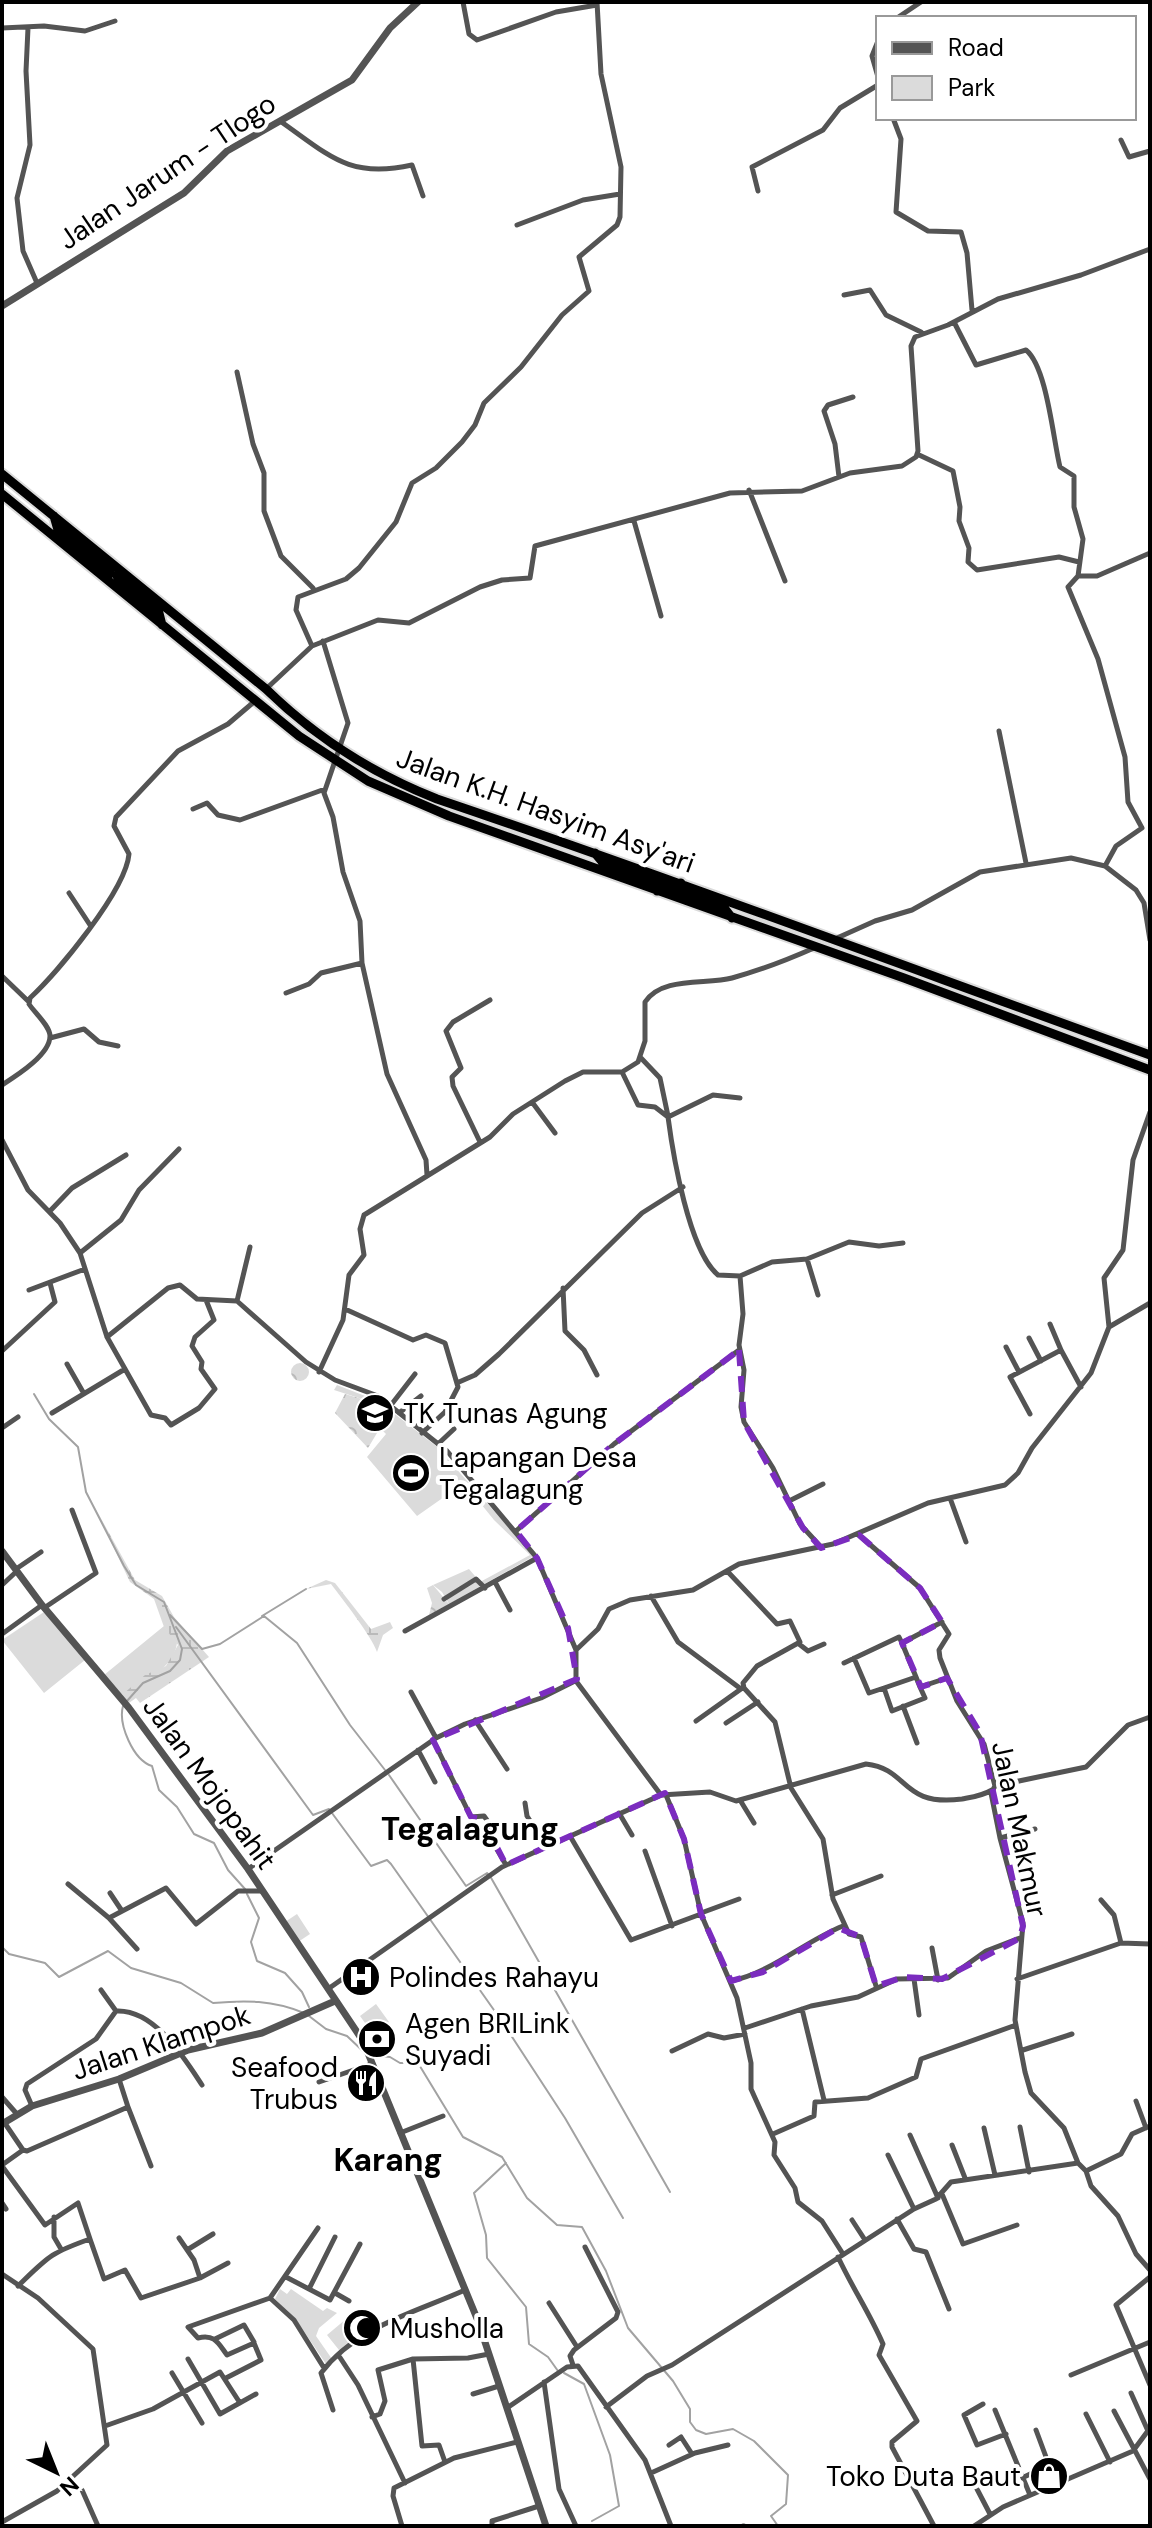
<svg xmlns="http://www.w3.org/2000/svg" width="1152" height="2528" font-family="'DM Sans',sans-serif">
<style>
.green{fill:#dbdbdb}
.forest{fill:url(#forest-crowns)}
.wetland{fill:url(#wetland-marsh)}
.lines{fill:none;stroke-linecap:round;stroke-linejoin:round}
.stream{stroke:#a2a2a2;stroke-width:2}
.trunk-casing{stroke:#dbdbdb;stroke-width:13}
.minor{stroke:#545454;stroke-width:5}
.tertiary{stroke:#545454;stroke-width:7}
.trunk{stroke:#000;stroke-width:9}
.marked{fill:none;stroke:#7b2cbf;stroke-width:6;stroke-dasharray:16 10;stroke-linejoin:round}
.labels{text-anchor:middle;stroke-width:8;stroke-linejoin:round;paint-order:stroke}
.street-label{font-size:28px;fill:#000;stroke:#fff}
.poi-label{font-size:28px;fill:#000;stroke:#fff;text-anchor:start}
.quarter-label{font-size:32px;font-weight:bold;fill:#000;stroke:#fff}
</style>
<defs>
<pattern id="forest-crowns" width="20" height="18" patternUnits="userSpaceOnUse" patternTransform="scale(2)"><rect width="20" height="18" fill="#dbdbdb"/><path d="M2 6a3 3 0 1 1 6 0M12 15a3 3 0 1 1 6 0" fill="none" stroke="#bababa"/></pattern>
<pattern id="wetland-marsh" width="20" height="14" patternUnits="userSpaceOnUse" patternTransform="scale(2)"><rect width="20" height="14" fill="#dbdbdb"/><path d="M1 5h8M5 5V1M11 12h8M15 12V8" fill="none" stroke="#bababa"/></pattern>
</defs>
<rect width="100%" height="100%" fill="#fff"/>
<path class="green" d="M337,1385L378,1401L436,1446L534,1556L449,1604L442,1592L433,1585L469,1569L480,1582L530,1555L494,1520L464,1483L417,1516L367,1457L386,1434L378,1426L388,1414L373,1401L362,1412V1399L334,1390Z
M44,1612L85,1660L44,1693L2,1640Z
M164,1626L177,1643C174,1669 142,1682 122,1695L104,1675Z
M297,1914L310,1934L298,1942L285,1922Z
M376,2004L389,2022L373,2034L360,2016Z
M280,2289L287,2294L291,2289L323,2311L327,2308L337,2313L319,2328L316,2336L332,2359L326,2364L295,2318L275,2299Z
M346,2319L358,2335L339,2350L327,2335Z"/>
<path class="forest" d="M291 1372a9 9 0 1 1 18 0a9 9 0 1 1-18 0Z
M345,1394L362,1399L360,1411L380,1428L368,1448L335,1413Z
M433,1585L449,1604L429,1615L432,1603L427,1588Z"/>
<path class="wetland" d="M93,1504L135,1580L162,1596L174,1617L209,1657L140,1703L136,1698L129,1703L122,1695L145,1675L166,1666L178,1645L164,1627L154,1599L130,1582Z
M326,1580L335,1583L371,1629L390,1622L393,1628L383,1635L377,1652C371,1635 343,1600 331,1584L306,1589Z"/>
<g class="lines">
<path class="stream" d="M34,1394L49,1419L78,1447L86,1492L124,1566L136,1585L164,1602L182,1649L180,1660L170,1671L143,1683L127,1701
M170,1615L202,1649L220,1644L264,1616L297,1643L350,1725L385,1770
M262,1616L306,1589
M176,1627L313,1815L329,1809L371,1866L387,1860L391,1864L501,2020L565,2118L623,2218
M123,1706C118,1724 133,1760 152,1766L159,1790L177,1807L194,1834L214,1843L228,1870L245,1889
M389,1775L466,1886L487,1873L490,1876L670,2192
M247,1894L259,1918L251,1942L257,1961L285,1973L302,1992L309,2007
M2,1947L9,1954L45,1963L59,1977L108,1951L131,1968L181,1983L213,2003C245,2000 273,2000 304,2013
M309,2016L326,2029L347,2036L366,2054
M372,2055L390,2057L400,2063H418L463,2137L502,2157L527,2198L557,2225L582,2227L606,2271L628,2328L673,2381L690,2409V2422L696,2430L706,2434L733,2429L754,2441L788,2475L786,2504L771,2516L778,2526
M506,2163L474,2193L486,2235L487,2258L526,2307L529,2344L548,2357L558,2371
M564,2373L584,2384L610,2455L619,2506L592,2521"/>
<g class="trunk-casing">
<path id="trunk" d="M2,474L266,689C316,738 371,773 437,799C676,880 912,969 1150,1055
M2,494L299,736L368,781L449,816L904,978L1150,1070
M54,516L58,530L110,572L108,576L102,574
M125,575L119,573L117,576L159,613L162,625
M595,853L605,865L665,887L664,891H657
M681,883L674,884L673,888L725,909L732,918"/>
</g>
<path class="minor" d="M463,2L469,34L477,40L556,12L597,5
M897,18L921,2
M2,28L44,26L85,31L115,21
M28,28L26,71L30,145L17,198L23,251L37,283
M878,41L872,56L878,77
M893,118L901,139L896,212L928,231L961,232L967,253L972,310
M280,121C330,156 349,179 412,165L423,196
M1121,140L1129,157L1150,151
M758,191L752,167L823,130L840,108L878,85
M517,225L583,200L620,194
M844,295L870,290L886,315L921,332
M954,322L976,365L1026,350C1047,367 1053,439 1060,467L1074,476V507L1083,539L1078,576
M237,372L253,444L264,473V511L281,556L313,588
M917,454L953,471L960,507L959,521L969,548L968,562L977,570L1059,557L1079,562
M839,477L835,444L824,411L828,405L853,397
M749,490L785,581
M634,521L661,616
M323,641L348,723L324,793L333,817L343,872L360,921L362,963L387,1074L426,1160L427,1175
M312,646L296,610L298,597L346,579L359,568L396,522L412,483L436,468L462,442L475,425L484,403L521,367L562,315L589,291L579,257L617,225L620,217L621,167L601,74L597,2
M266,689L312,646L378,620L409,623L480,587L502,580L530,578L535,546L730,493L802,491L850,473L902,466L916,457L918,451L911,346L915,337L948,325L998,299L1081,275L1150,249
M999,731L1026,863
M193,809L207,803L218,815L240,820L325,789
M1105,866L1116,846L1142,828L1128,802L1125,757L1098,659L1068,587L1078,576H1097L1150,553
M69,893L90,925
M837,938L875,921L912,910L980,872L1071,858L1105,866L1136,890L1144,903L1150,940
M2,976L28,1001
M286,993L309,984L321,973L362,963
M50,1038L84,1029L99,1042L118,1046
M641,1058L660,1078L668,1116
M622,1072L638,1105L655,1107L668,1117
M2,1085C16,1076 50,1055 50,1036C50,1026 34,1012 29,1004L30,998C58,972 126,890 129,854L114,826L116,817L178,751L228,724L255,701
M532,1102L555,1133
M2,1140L28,1190L60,1223L80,1253L107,1337L151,1415L165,1418L171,1425L199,1408L215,1389L201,1369L202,1362L192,1346L195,1337L214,1320L206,1300
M480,1142L453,1086L452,1077L461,1068L446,1031L453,1022L490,1000
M50,1211L72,1188L126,1155
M80,1253L121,1220L139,1190L179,1149
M807,1259L818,1295
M740,1276L718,1275C689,1251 673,1155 668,1117L713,1095L740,1098
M563,1288L565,1331L584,1350L597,1375
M29,1290L85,1269
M237,1301L250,1247
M345,1309L413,1340L426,1335L445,1343L458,1387L445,1412L422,1433
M1050,1324L1061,1350
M1109,1327L1104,1278L1123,1250L1133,1160L1150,1112
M107,1337L168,1288L180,1285L197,1299L237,1301L306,1362L335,1380L378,1396L447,1451L537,1558L576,1650V1681
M1029,1338L1041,1361
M1006,1347L1019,1372
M2,1351L55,1302L50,1283
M67,1364L83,1392
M319,1372L343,1320L349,1275L364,1255L360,1229L364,1215L490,1137L513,1114L565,1081L583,1072H622L638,1062L645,1041V1002C662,976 706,985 732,978C761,970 787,960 814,948
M459,1382L475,1375L499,1354L642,1213L683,1187
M391,1405L415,1374
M52,1413L125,1369
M399,1413L421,1396
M1030,1414L1010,1377L1061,1350L1081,1387
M2,1428L18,1417
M438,1444L454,1429
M950,1498L966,1542
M789,1501L823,1484
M516,1531L614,1444L739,1350
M859,1535L920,1588L949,1634L939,1650L940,1658L957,1701L984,1744L995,1786L991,1793L1000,1838L1023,1923L1015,2020L1025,2072L1031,2093L1064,2128L1078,2163
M821,1547L800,1524L773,1468L744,1422L741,1407L744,1370L739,1345L743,1314L740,1276L772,1262L807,1259L849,1242L879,1246L903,1243
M16,1569L41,1552
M728,1572L777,1624L790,1621L800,1642L757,1666L743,1683L744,1688
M495,1582L510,1610
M2,1585L17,1571
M651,1596L678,1642L741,1689L744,1688L775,1722L791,1788L823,1839L833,1899L849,1934L861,1937L876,1986
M444,1599L476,1579L485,1588
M44,1608L96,1573L72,1510
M405,1631L537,1558
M2,1634L42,1605
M902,1643L916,1677
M799,1644L808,1651L824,1644
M576,1650L598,1629L609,1609L630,1600L693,1590L739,1564L833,1544L928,1503L1005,1485L1018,1473L1032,1448L1091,1373L1109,1327L1150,1303
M854,1658L869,1693L884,1688L892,1711L925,1698L920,1687L947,1678
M844,1663L899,1637L902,1643L942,1622
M884,1688L916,1677L920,1687
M411,1692L436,1738
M903,1706L917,1743
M475,1720L507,1769
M696,1721L741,1689
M726,1723L758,1702
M433,1740L471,1817L484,1816L489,1823L488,1834L506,1865
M418,1750L435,1782
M995,1786L1086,1767L1128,1725L1150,1717
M666,1795L684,1839L701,1914L737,1998L751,2063V2089L775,2142L774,2155L795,2188L798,2202L822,2221L843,2254
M740,1800L754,1823
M525,1803L527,1816L547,1847
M619,1813L632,1835
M570,1836L631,1940L701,1914
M1000,1838L1035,1829
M645,1851L672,1926
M248,1869L436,1738L465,1724L541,1698L573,1682L576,1681L661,1795
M68,1884L109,1918L137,1949
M110,1893L122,1911
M832,1895L881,1876
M1101,1900L1114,1915L1121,1943
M701,1913L739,1899
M109,1918L166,1888L196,1924L238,1891H262
M932,1948L938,1980
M914,1979L919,2015
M1017,1979L1121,1943L1150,1944
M731,1981C773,1972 803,1942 843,1926
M328,1989L502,1867L661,1795L710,1792L736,1801L866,1764C910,1769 900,1807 962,1799C973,1797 982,1796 992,1790
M101,1990L116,2011C154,2009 183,2056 202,2085
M802,2009L824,2100
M745,2028L811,2006L858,1997L897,1979L948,1978L986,1951L1020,1938
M1023,2050L1072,2034
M672,2051L708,2034L724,2038L745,2034
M319,2082L371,2064
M2,2097L16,2113
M1136,2101L1146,2128
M32,2106L25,2090L27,2084L96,2039L116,2011
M128,2107L151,2166
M4,2122L23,2150L27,2151L128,2107L119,2079
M1020,2127L1029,2172
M984,2128L995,2175
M400,2133L443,2116
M773,2134L814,2116L815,2102L868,2098L916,2077L921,2059L1016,2025
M910,2135L938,2198
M952,2145L965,2178
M888,2155L914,2209
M2,2165L23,2150
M2,2166L45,2225L78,2203L90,2239
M1086,2171L1091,2186L1118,2216L1136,2254L1150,2270
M942,2194L963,2244L1017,2225
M2,2203L6,2209
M54,2217V2237L61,2249
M897,2219L914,2249L926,2252L949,2309
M852,2220L865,2240
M179,2238L194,2260L200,2278
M187,2250L213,2234
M838,2257C853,2289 869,2312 883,2344L879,2355L917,2421L892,2442V2447L934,2526
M2,2274L38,2298L93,2349L107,2445L57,2491L2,2522
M286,2277L330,2300L360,2244
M1150,2277L1116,2305L1150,2385
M18,2286C48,2257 50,2253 90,2239L104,2279L125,2270L141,2298L200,2278L228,2263
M309,2289L335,2237
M335,2293L349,2301
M270,2298L294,2320L324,2368
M549,2303L577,2347
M215,2339L244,2325L254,2342
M339,2356L358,2385L405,2483
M188,2359L220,2414L256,2394
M573,2365L570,2356L574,2350L616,2318L618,2312L585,2247
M172,2373L202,2423
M1071,2375L1150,2342
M226,2378L261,2360L254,2343L227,2355C218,2343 215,2334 198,2338L188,2327L270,2298L318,2228
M544,2382L559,2489L576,2526
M1131,2393L1148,2431
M473,2394L499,2386
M983,2404L964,2415L977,2445L1006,2434
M606,2407L647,2376L672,2365L914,2209L936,2199L951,2182L1078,2163L1086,2171L1121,2154L1132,2134L1150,2126
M507,2408L567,2367L578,2366L645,2460L671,2526
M333,2410L321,2373C357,2326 414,2313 465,2290
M995,2410L1030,2495
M1114,2411L1150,2479
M1086,2414L1110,2462
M372,2417L380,2414L385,2401L378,2370L413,2359
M105,2426L153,2409L220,2372L240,2403
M669,2445L681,2437L692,2454
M445,2462L439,2445L422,2446L413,2359L468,2358L489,2354
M965,2466L990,2514
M651,2473L695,2453L728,2445
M1024,2477L1049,2465L1036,2430
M71,2480L82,2490L98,2526
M402,2526L393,2496L394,2488L454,2458L517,2442
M492,2526V2521L539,2506
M743,2526H744
M974,2526L1003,2507L1133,2451L1150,2428"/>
<path class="tertiary" d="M2,306L184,193L227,151L352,80L390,28L418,2
M2,1551L42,1605L129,1708L248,1869L363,2041L478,2321L546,2526
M2,2124L32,2106L119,2079L188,2050L262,2033L335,2001"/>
<use href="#trunk" class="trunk"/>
</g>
<path class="marked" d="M739,1350L744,1422L803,1528L821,1548L859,1535L920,1588L942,1622L902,1643L921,1687L947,1678L980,1733L1023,1926L1020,1938L942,1979L904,1977L876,1986L861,1937L838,1928L763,1972L731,1981L701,1914L684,1839L665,1793L506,1865L483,1820L471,1817L433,1740L577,1679L568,1628L537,1558L516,1531L614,1444Z"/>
<defs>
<g id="school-disc" transform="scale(2)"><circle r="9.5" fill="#000" stroke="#fff"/><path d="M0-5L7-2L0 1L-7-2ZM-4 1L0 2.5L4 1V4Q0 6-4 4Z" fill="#fff"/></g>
<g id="stadium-disc" transform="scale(2)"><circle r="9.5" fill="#000" stroke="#fff"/><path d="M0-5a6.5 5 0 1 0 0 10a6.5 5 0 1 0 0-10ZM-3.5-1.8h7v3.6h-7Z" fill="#fff"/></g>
<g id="hospital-disc" transform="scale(2)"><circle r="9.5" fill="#000" stroke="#fff"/><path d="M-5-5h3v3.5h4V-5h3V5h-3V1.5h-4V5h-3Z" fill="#fff"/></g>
<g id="bank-disc" transform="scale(2)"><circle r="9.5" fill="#000" stroke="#fff"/><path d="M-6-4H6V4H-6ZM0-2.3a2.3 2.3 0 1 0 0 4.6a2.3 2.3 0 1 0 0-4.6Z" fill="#fff"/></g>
<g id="restaurant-disc" transform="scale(2)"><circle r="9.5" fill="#000" stroke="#fff"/><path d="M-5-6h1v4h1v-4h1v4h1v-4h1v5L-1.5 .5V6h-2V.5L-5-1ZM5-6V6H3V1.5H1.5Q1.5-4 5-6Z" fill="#fff"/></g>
<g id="mosque-disc" transform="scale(2)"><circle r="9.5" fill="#000" stroke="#fff"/><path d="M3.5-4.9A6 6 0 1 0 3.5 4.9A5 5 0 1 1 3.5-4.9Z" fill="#fff"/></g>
<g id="shop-disc" transform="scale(2)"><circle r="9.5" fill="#000" stroke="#fff"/><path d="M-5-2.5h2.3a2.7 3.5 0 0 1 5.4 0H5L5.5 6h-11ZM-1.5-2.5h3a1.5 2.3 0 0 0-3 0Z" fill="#fff"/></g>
</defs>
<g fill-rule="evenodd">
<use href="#school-disc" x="375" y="1413"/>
<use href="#stadium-disc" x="411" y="1473"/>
<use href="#hospital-disc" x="361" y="1977"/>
<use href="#bank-disc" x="377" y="2039"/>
<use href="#restaurant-disc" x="366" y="2083"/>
<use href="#mosque-disc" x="362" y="2328"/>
<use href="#shop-disc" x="1049" y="2476"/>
</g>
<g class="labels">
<g class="street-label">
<text transform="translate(167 171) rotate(-34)" y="10">Jalan Jarum - Tlogo</text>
<text transform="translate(546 810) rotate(20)" y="10">Jalan K.H. Hasyim Asy'ari</text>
<text transform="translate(210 1783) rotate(54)" y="10">Jalan Mojopahit</text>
<text transform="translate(1020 1829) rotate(78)" y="10">Jalan Makmur</text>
<text transform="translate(161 2042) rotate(-18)" y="10">Jalan Klampok</text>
</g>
<g class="poi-label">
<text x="403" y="1423">TK Tunas Agung</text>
<text x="439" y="1467">Lapangan Desa<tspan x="439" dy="32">Tegalagung</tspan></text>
<text x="389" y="1987">Polindes Rahayu</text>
<text x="405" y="2033">Agen BRILink<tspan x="405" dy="32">Suyadi</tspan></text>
<text x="338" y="2077" text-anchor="end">Seafood<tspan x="338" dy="32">Trubus</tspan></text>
<text x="390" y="2338">Musholla</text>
<text x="1021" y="2486" text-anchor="end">Toko Duta Baut</text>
</g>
<g class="quarter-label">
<text x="470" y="1840">Tegalagung</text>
<text x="388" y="2171">Karang</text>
</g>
</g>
<rect width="1152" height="2528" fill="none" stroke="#000000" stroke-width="8"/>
<rect x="876" y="16" width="260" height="104" fill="#ffffff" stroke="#999999" stroke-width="2"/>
<rect x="892" y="42" width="40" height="12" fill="#545454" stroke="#999999" stroke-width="2"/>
<text x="948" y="56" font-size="24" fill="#000000">Road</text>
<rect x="892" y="76" width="40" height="24" fill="#dbdbdb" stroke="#999999" stroke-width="2"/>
<text x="948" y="96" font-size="24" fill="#000000">Park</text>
<g transform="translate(56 2472) rotate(137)" stroke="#ffffff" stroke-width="6" paint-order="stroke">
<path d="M0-6L14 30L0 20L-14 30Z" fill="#000000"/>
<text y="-12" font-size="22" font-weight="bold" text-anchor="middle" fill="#000000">N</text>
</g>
</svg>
